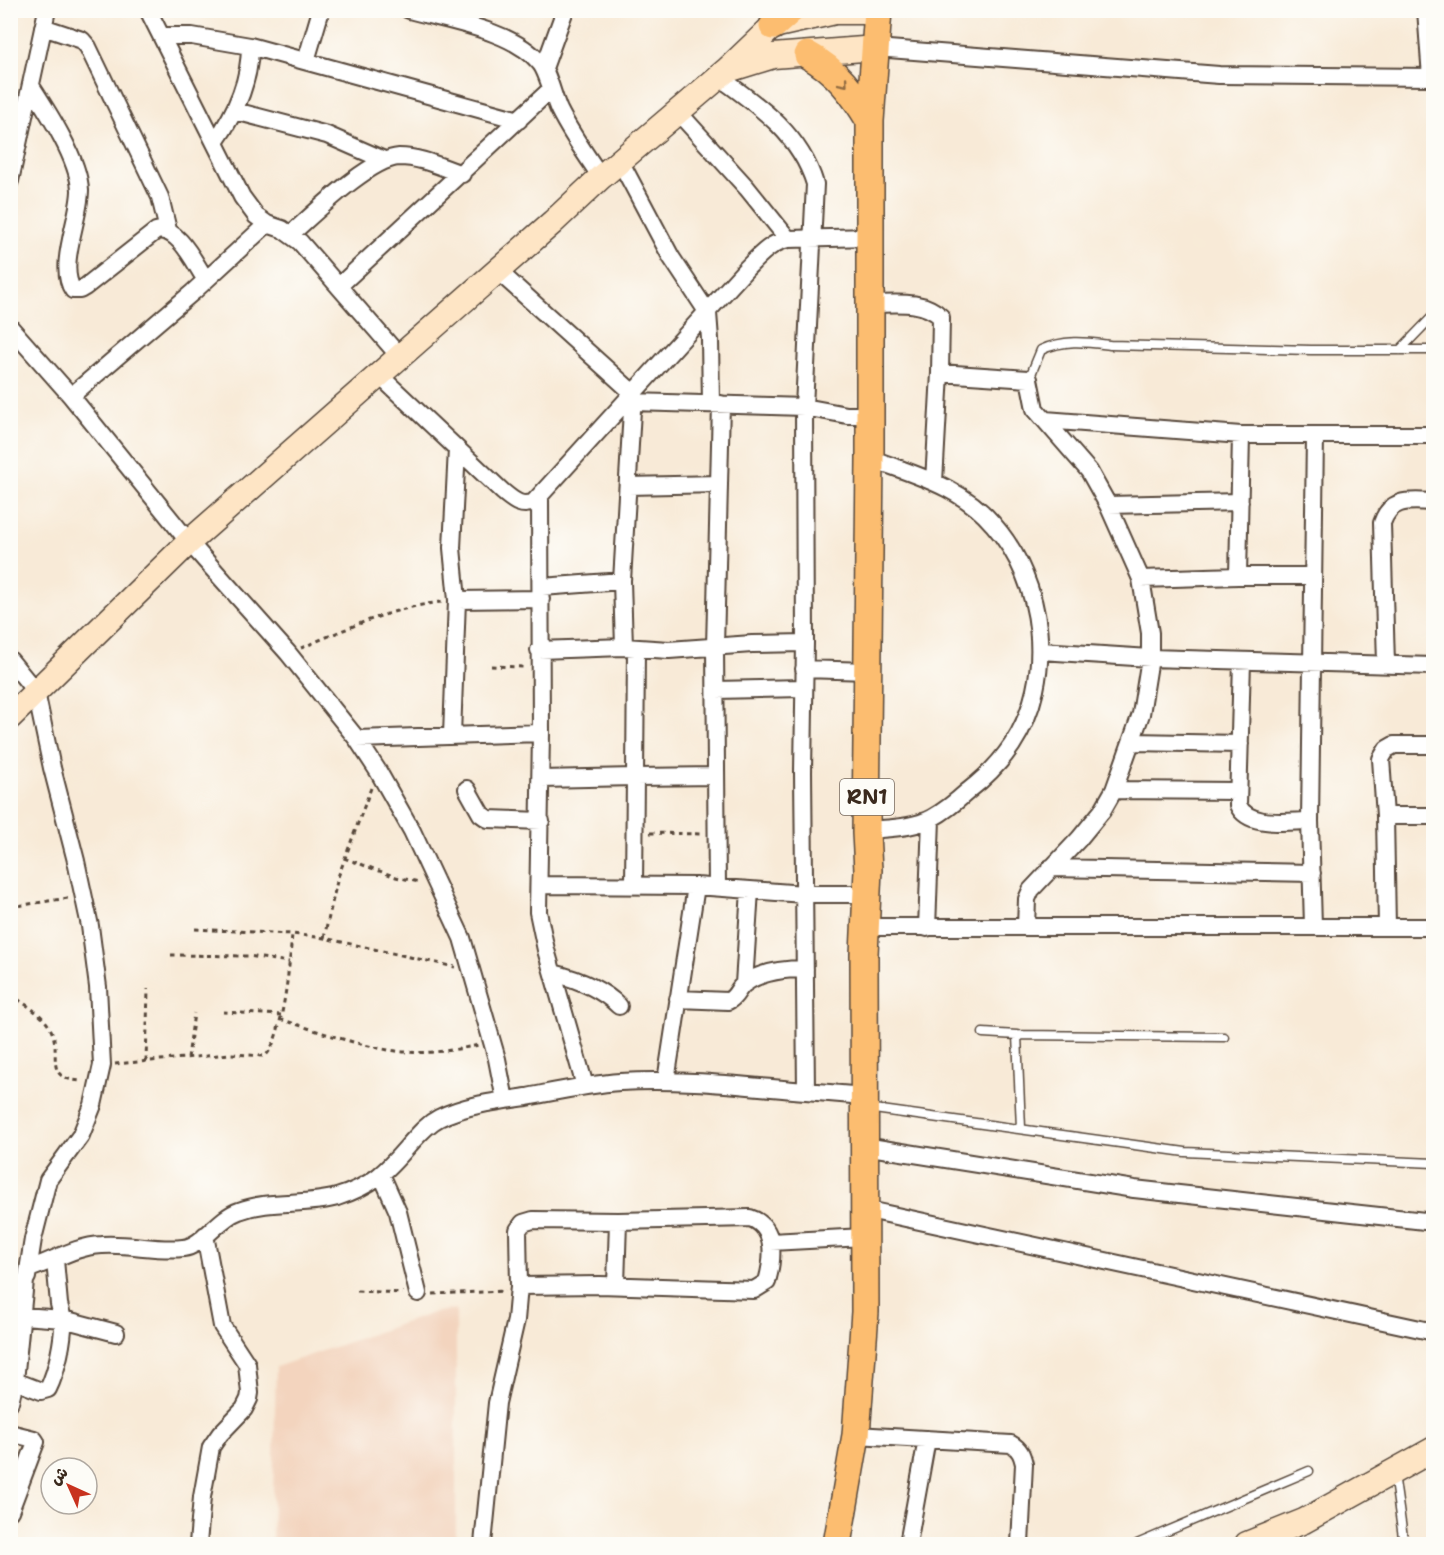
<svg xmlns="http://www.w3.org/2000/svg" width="1444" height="1555" font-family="'Shantell Sans','Playpen Sans Arabic',sans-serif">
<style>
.built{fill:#f3d4be}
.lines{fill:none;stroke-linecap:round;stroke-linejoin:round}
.lane-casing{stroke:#57473a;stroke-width:11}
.street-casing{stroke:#57473a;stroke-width:20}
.secondary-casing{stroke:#57473a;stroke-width:27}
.primary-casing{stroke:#57473a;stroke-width:30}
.path{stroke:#57473a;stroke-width:3;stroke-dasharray:4.5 4.5;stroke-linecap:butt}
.lane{stroke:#fff;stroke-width:8}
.street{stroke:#fff;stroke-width:16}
.secondary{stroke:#fee5c5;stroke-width:24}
.primary{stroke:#fcbd6f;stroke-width:27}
.oneway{stroke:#926c42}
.labels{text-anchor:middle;stroke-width:6;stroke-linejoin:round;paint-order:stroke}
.shield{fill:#fdfcf7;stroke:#75695f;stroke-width:1.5}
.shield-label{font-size:21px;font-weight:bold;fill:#3b2a1e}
</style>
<rect width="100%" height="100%" fill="#fdfcf7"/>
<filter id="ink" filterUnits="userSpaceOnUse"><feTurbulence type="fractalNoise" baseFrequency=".0167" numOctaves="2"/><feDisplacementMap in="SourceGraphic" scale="12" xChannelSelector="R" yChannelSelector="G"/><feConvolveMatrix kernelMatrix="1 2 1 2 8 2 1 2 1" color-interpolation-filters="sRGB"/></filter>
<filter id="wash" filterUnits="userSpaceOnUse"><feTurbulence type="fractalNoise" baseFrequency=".008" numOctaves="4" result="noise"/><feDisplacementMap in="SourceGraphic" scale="24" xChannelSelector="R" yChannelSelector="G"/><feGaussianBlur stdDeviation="1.35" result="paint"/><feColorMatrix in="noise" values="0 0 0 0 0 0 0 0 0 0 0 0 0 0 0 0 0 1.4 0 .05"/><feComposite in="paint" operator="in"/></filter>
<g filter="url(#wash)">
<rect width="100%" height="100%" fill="#f8ead7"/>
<path class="built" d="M456,1309V1544H272L276,1367L433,1313Z"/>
</g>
<g filter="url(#ink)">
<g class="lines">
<g class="lane-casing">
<path id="lane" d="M1400,350L1434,315
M1029,379L1041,350C1065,339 1085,342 1110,345L1311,350H1434
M983,1033L1017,1035L1021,1128
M1017,1035L1224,1037
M867,1108L1185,1152L1434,1163
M1394,1474L1404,1544
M1137,1544L1309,1471"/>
</g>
<g class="street-casing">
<path id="street" d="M148,10L242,197L256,216L267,224L282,229L300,242L400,357
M409,10C448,21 513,30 540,63C548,72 553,97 559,110C571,134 586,155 601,177
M1426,10L1431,77
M43,27L82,40L88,47L160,197L168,230
M161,36H192L250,46L519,120
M876,48L1219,75L1434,77
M306,61L321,10
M544,68L565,10
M31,86C48,112 79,160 80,190C80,218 57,266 73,290H80L85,287L156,231C178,225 195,264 206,280
M235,111L327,135L384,160
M678,112L747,188L788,239
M215,142C235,114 250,81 250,46
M620,161L671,257L708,313L710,339L711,404
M10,181L47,10
M291,234C315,213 369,159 399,157C421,157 441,167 462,174
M498,271L633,393L622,581L624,647
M339,286L550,90
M871,304C894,304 923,299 941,317L940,373
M10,327L71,396L189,542L288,653L357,739L378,771L412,831L462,938L497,1059L505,1100
M379,375L503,492C513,500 521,508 534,502L746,269C759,256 770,243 788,239L871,237
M71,396L193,292L267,224
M633,402L804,407L847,415H870
M1045,420L1241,435H1434
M457,449L452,548L457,600
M934,482L940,373L1029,379L1035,409L1089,471L1108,505L1141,579L1150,633V658L1141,714L1114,790L1102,811L1079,839L1031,890L1027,899L1026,927
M628,486L719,484
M540,496L541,733L538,912L546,950L585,1086
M1108,505L1240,502
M1238,576L1241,435
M1141,579L1238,576H1312
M542,587L622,581
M539,650L624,647L669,650L752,644L805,643
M1041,651L1150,658L1434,666
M10,660L36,692L52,768L76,861L90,926L98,987L102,1065L93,1105L81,1135L48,1180L33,1239L27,1277L21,1288L10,1298
M1242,661L1238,805C1248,828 1288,821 1310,821
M1386,664L1382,523C1391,497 1410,501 1434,502
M804,669L868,671
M716,690L804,688
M452,735L457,600L541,599
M357,739L541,733
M1133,742L1240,744
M541,779L635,777L636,649
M467,789L481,814L488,819L541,821
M1114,790L1238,791
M1385,816H1434
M866,833L869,830C889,828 914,828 932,818C945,811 957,801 968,791C985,778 1000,763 1012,745C1056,678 1045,583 993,524C961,486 914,475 870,458
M1050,868L1312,873
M540,885L696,886L804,894H867
M634,885L635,777L716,776
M717,887L715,647L721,404
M1313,926L1310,821L1315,435
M865,927H1434
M1387,927L1385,816L1381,759L1387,749L1394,745H1434
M927,928L931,819
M553,973C577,979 601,988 619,1006
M744,984L750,890
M678,999L728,1001C737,997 737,989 744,984C760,972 785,969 805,969
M666,1081L696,886
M806,1091L864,1096
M864,1146L1134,1189L1434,1222
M381,1174L398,1212L418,1293
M864,1209L1434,1332
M771,1242L864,1237
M55,1260L59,1304L63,1319L116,1333
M29,1269C53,1261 76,1246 102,1245C129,1243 156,1251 183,1248C203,1246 218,1218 239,1211C270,1199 305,1206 337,1197C372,1186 386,1172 409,1145C418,1135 427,1124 439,1118C465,1105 498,1101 527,1097C558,1091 589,1084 620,1082C682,1078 744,1086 806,1091L803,772L805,643L804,407L815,184C800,134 759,106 719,77
M616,1285L618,1221
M10,1379L15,1381L25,1281
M10,1402L15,1381L41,1391L48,1389C57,1371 64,1338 63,1319L23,1316
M10,1433L34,1439L36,1442L10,1511
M856,1435L1011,1444C1020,1449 1022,1455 1024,1464L1020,1544
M198,1544L202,1497L211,1447L220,1434L244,1409L249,1399L250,1393L247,1364L222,1326L205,1235
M483,1544L497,1403L516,1320L519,1286L600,1285L754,1290L767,1282C773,1260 777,1227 750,1218L618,1221L533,1220L523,1223L518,1230L519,1286
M908,1544L927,1439"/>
</g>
<g class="secondary-casing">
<path id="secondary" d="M731,69L773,56L876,48
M10,717L189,542L553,222L601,177L728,69L773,26L835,12H878
M1247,1544L1304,1521L1434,1449"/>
</g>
<g class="primary-casing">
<path id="primary" d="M773,26L791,10
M808,55C836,70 854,94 870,121
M837,1544L856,1435L865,1312L864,954L868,870L866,833L870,458V121L878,10"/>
</g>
<path class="path" d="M301,648C346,629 393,607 442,602
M491,666L525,667
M650,833L703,834
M344,858L396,877L419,882
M10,907L68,898
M195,929L292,934
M324,938L338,877L371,788
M171,955L248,956L289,962
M10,994C24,1004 42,1013 50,1028C64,1053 40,1079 82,1081
M223,1012L281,1015
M280,1019C318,1031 366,1049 405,1052C430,1054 455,1050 479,1045
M188,1058L194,1013
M146,1062L148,989
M115,1064L230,1054L265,1056C283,1041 290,959 292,934L324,938L455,967
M357,1291L403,1293
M433,1294L505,1291
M693,1544L694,1538"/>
<use href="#lane" class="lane"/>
<use href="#street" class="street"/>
<use href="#secondary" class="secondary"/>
<use href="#primary" class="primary"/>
</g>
<defs><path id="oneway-chevron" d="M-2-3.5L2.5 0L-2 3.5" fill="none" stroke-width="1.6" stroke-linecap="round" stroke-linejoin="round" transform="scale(1.5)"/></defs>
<use class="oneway" href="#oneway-chevron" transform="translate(844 83) rotate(50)"/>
</g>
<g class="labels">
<rect class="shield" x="840" y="779" width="54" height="36" rx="4.5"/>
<g class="shield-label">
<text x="867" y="804">RN1</text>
</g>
</g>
<rect width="1444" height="1555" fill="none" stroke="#fdfcf7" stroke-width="36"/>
<g transform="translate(69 1486) rotate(315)"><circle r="28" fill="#fdfcf7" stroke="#afa8a0" stroke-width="1.5"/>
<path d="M0-4.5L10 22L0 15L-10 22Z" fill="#c8321e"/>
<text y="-9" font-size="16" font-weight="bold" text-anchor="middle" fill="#3b2a1e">ش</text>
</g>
</svg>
